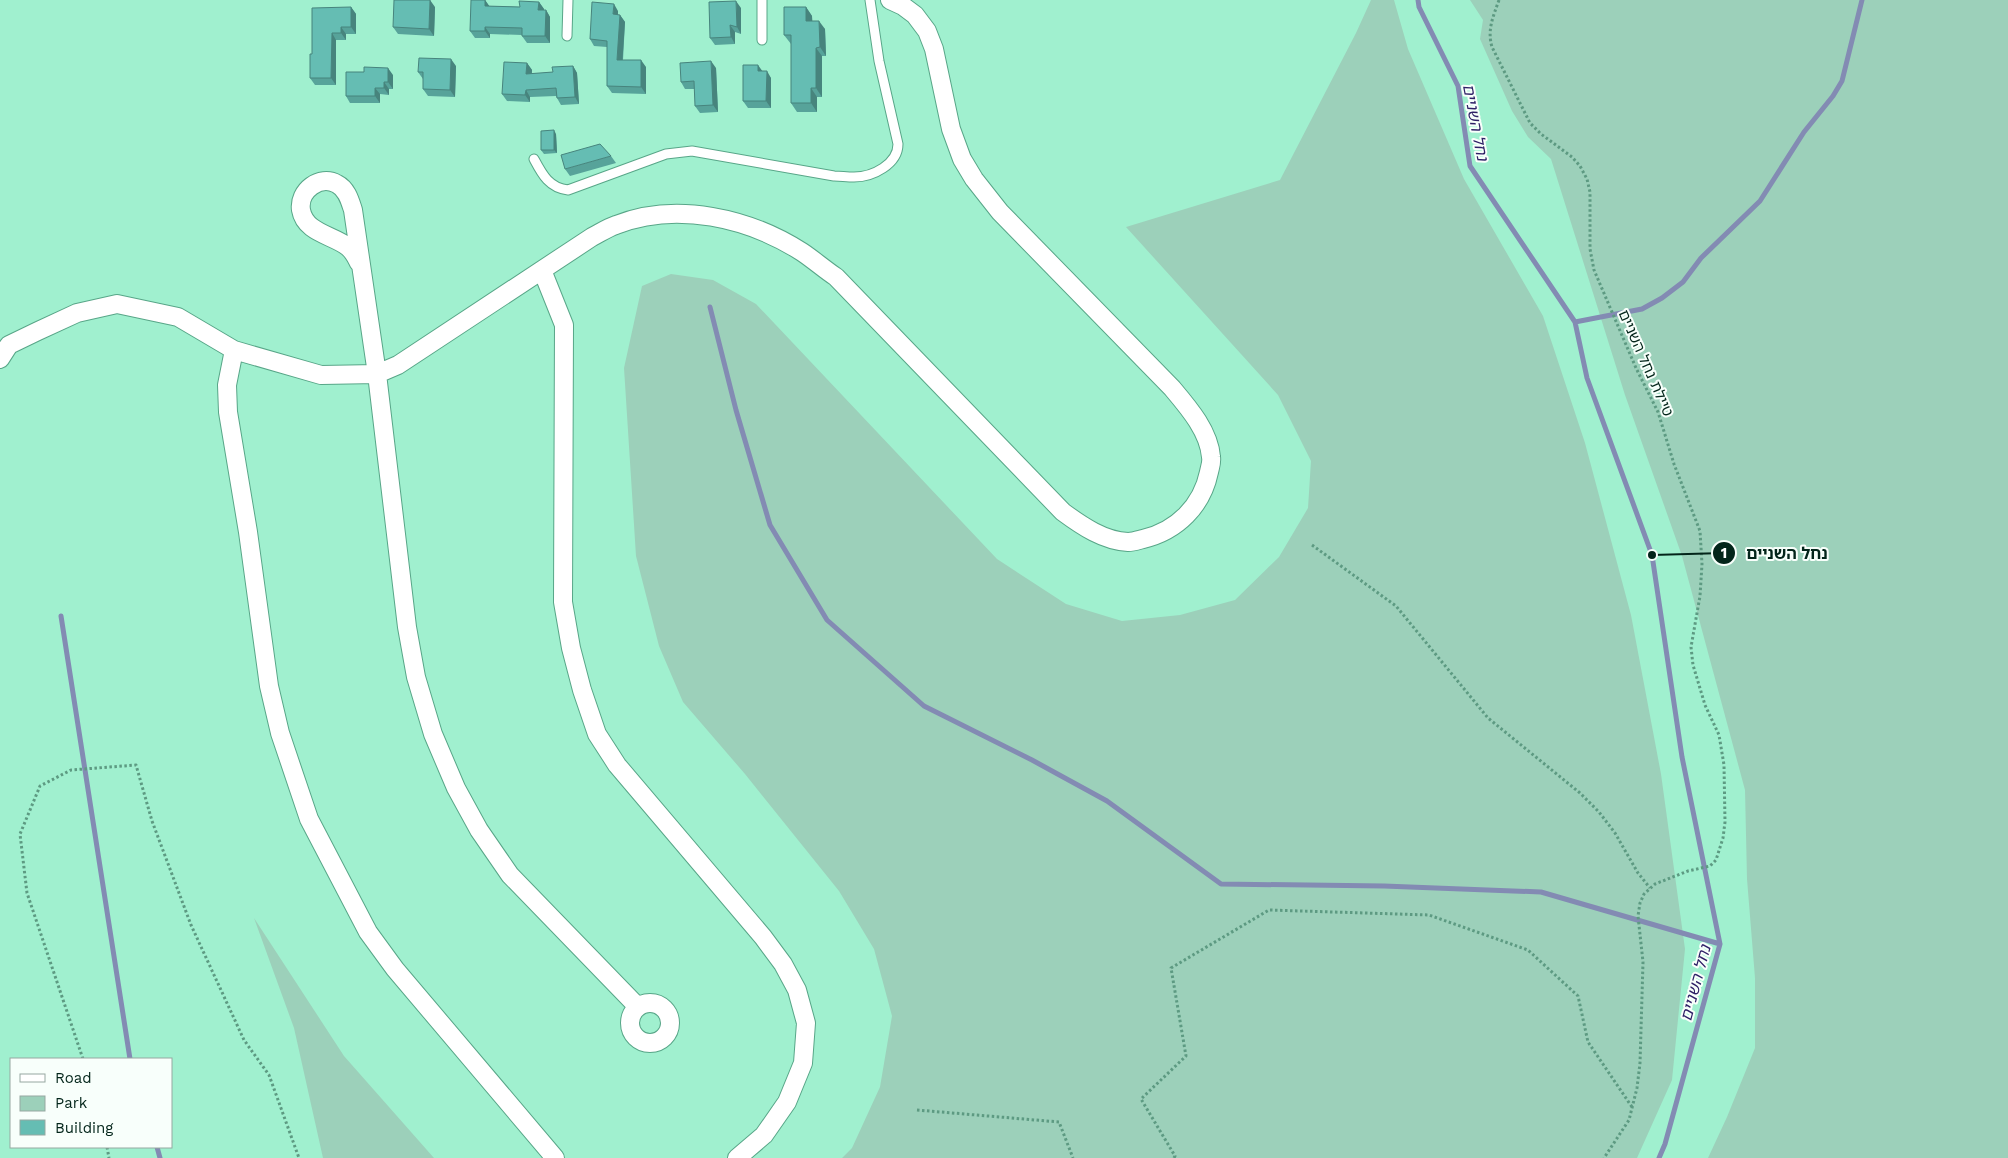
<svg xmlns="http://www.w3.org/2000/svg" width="2008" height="1158" font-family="'Work Sans','Noto Sans Hebrew',sans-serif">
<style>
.green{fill:#9cd0ba}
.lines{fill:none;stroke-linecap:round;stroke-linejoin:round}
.stream{stroke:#838bb3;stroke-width:5}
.service-casing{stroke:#58a688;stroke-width:11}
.minor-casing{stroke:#58a688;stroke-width:20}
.path{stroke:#5d9a82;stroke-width:3;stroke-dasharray:2.5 2.5;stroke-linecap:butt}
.service{stroke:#fff;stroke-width:9}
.minor{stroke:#fff;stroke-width:18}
.wall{fill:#57a39a}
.shaded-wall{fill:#47847d}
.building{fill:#65bdb3;stroke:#47847d}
.labels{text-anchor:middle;stroke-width:4;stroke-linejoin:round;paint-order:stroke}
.street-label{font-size:15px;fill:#03251a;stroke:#f8fffb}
.water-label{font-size:16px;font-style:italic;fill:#2e2066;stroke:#f8fffb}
.leader{fill:none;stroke:#03251a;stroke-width:2}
.callout-dot{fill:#03251a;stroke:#f8fffb;stroke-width:2}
.mark-label{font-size:15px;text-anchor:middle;font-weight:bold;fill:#fff}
.callout-label{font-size:16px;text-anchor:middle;font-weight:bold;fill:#03251a;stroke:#f8fffb;stroke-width:4;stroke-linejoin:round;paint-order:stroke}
</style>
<rect width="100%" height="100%" fill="#a0f0cf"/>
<path class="green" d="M1371,0H1394L1408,49L1464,179L1543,316L1585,443L1631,615L1661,774L1685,949L1672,1080L1637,1158H842L852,1148L880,1087L892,1016L874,949L839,891L745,774L683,702L659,646L636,556L624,368L642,286L671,274L713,280L756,304L997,559L1066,604L1122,621L1180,615L1235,600L1279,557L1308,508L1311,461L1278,395L1126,227L1280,180L1356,33Z
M1470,0H2008V1158H1708L1727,1117L1755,1048V978L1747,879L1745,790L1682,556L1625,395L1551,159L1528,137L1512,111L1480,39L1483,20Z
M254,918L344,1056L434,1158H323L294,1028Z"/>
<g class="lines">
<path class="stream" d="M1418,0L1419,7L1458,86L1470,166L1575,322L1587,378L1652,555L1682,757L1720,944L1665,1144L1659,1158
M710,307L736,410L770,525L827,620L924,706L1032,760L1107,801L1221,884L1384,886L1541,892L1720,944
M1575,322L1642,309L1662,298L1683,282L1701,258L1760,201L1804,132L1833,96L1842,81L1862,0
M61,616L130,1059
M157,1147L160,1158"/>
<g class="service-casing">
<path id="service" d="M762,0V40
M567,36L568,0
M534,159C542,174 549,188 568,190L666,154L692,151L834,176C840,176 847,177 854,177C873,177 898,164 898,144L879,61L870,0"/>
</g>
<g class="minor-casing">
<path id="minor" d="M359,263C356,257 354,252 348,247C333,235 305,233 301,210C298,191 320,174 337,184C347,189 350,201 353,210L377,374L407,627L416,677L433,734L456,788L479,830L510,875L638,1007
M542,270L564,325L563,602L571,648L582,690L597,734L617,765L763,937L783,964L797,990L806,1023L803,1063L787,1102L764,1135L737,1158
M234,350L227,385L228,412L248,532L269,686L280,733L309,819L368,932L395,969L555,1158
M0,359L9,345L38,331L77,313L117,304L178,317L234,350L321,375L377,374L398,365L592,237C600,233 607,228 616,225C676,201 749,218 802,252C814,260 824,269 836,277L1063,512C1082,526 1104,541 1128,542C1133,542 1139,540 1143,539C1177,531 1202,506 1209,472C1210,467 1212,462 1211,457C1209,431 1188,407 1172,388L1000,212L974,179L962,159L951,129L934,49L927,31L915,15L903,6L890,0
M630 1023a20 20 0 1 1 40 0a20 20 0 1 1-40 0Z"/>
</g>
<path class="path" d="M1499,0C1493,17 1487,30 1492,47L1530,123L1541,134L1572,157L1580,166L1587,179L1590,192V249L1594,270L1636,368L1658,412L1674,464L1700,531L1702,564L1700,596L1691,647L1693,665L1705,705L1719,735L1724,765L1725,822L1723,838L1716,860L1710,866L1688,871L1655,884L1644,894L1640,903L1638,916L1643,962L1640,1063L1637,1088L1629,1120L1604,1158
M1312,545L1396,606L1488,718L1580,793L1599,812L1615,833L1638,873L1650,888
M83,1059L27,893L20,834L40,786L71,770L136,765L152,821L191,925L244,1040L269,1075L299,1158
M917,1110L1059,1122L1073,1158
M107,1147L109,1158
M1174,1158L1175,1156L1141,1099L1186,1056L1171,968L1269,910L1429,915L1528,950L1578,996L1588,1042L1632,1107"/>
<use href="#service" class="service"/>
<use href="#minor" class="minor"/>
</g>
<path class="wall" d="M485,0L489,6L520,7L539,2L544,9V10H546L550,17V43H527L522,36V35L490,34V38H475L470,31Z
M351,7L356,14V34H346V40H336V85H315L310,78L312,54Z
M435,7L434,36L398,34L393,27Z
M806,7L812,16V21L825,29L826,56H822V97H817V112H797L791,103V44L784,35Z
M741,8V34L735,32V44L715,45L710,38Z
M618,11V15H620L625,22L623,60L646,67V94L612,93L607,86V47L594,46L590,39Z
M527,63L532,70V74L553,72L573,66L577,73L579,104L561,105L557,98L556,96L530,97V102L507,101L502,94Z
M456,66L455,97L428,96L423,89V79L418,72Z
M716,68L718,112L700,113L695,106V89H685L681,82Z
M762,71L771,78V108H748L743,101Z
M393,75V89H389V95L380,94V103H350L346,96Z
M556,134L557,153L544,154L541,150Z
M611,156L616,163L570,176L565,169Z"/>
<path class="shaded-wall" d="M430,0L435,7L434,36L429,29Z
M485,0L490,7L485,6Z
M736,1L741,8V34L737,27Z
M539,2L544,9L543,17L538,10Z
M614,4L618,11V21L613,14Z
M351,7L356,14V34L351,27Z
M806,7L812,16L813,30L806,21Z
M546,10L550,17V43L545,36Z
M620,15L625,22L622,67L617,60Z
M819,21L825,29L826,56L820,47Z
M730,25L735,32V44L731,37Z
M341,27L346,34V40L341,33Z
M485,27L490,34V38L485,31Z
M332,33L336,40V85L331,78Z
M816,48L822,56V97L816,88Z
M451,59L456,66L455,97L450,90Z
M641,60L646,67V94L641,87Z
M711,61L716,68L718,112L713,105Z
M527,63L532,70L531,81L526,74Z
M758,65L763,72L758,71Z
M573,66L577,73L579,104L575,97Z
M388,68L393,75V89L388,82Z
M767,71L771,78V108L766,101Z
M384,82L389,89V95L384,88Z
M375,88L380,94V103L375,96Z
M811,88L817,97V112L811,103Z
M526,90L530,97V102L525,95Z
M554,130L556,134L557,153L554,150Z"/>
<path class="building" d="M394,0H430L429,29L393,27Z
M471,0H485V6L520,7L519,1L539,2L538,10H546L545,36H522V28L485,27V31H470Z
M736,1L737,27L730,25L731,37L710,38L709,2Z
M592,2L614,4L613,14L620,15L617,60H641V87L607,86V41L590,39Z
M351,7V27H341V33H332L331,78H310V54H312V8Z
M784,7H806V21H819L820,47L816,48V88H811V103H791V35H784Z
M419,58L451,59L450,90L423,89V72H418Z
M711,61L713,105L695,106L694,81L681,82L680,63Z
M504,62L527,63L526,74L553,72L552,67L573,66L575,97L557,98L556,88L526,90L525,95L502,94Z
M743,65H758V71H767L766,101H743Z
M364,67L388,68V82H384V88H375V96H346V72H364Z
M554,130V150H541V131Z
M600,144L611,156L565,169L561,155Z"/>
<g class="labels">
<g class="street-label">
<text transform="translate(1646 363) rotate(66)" y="5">טיילת נחל השניים</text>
</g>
<g class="water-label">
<text transform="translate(1476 122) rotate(79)" y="6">נחל השניים</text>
<text transform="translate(1695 983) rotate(-75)" y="6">נחל השניים</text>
</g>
</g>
<path class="leader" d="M1652 555L1724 553"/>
<g class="callout-dot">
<circle cx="1652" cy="555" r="5"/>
<circle cx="1724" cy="553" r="12"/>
</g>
<g class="mark-label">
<text x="1724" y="558">1</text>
</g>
<g class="callout-label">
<text x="1787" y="559">נחל השניים</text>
</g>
<rect x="10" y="1058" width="162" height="90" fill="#f8fffb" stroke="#96a8a1"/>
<rect x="20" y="1074" width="25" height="8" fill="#ffffff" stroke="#96a8a1"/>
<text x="55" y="1083" font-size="15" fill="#03251a">Road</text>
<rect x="20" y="1096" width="25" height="15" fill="#9cd0ba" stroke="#96a8a1"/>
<text x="55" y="1108" font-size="15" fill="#03251a">Park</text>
<rect x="20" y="1120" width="25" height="15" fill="#65bdb3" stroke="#96a8a1"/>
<text x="55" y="1133" font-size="15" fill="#03251a">Building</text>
</svg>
